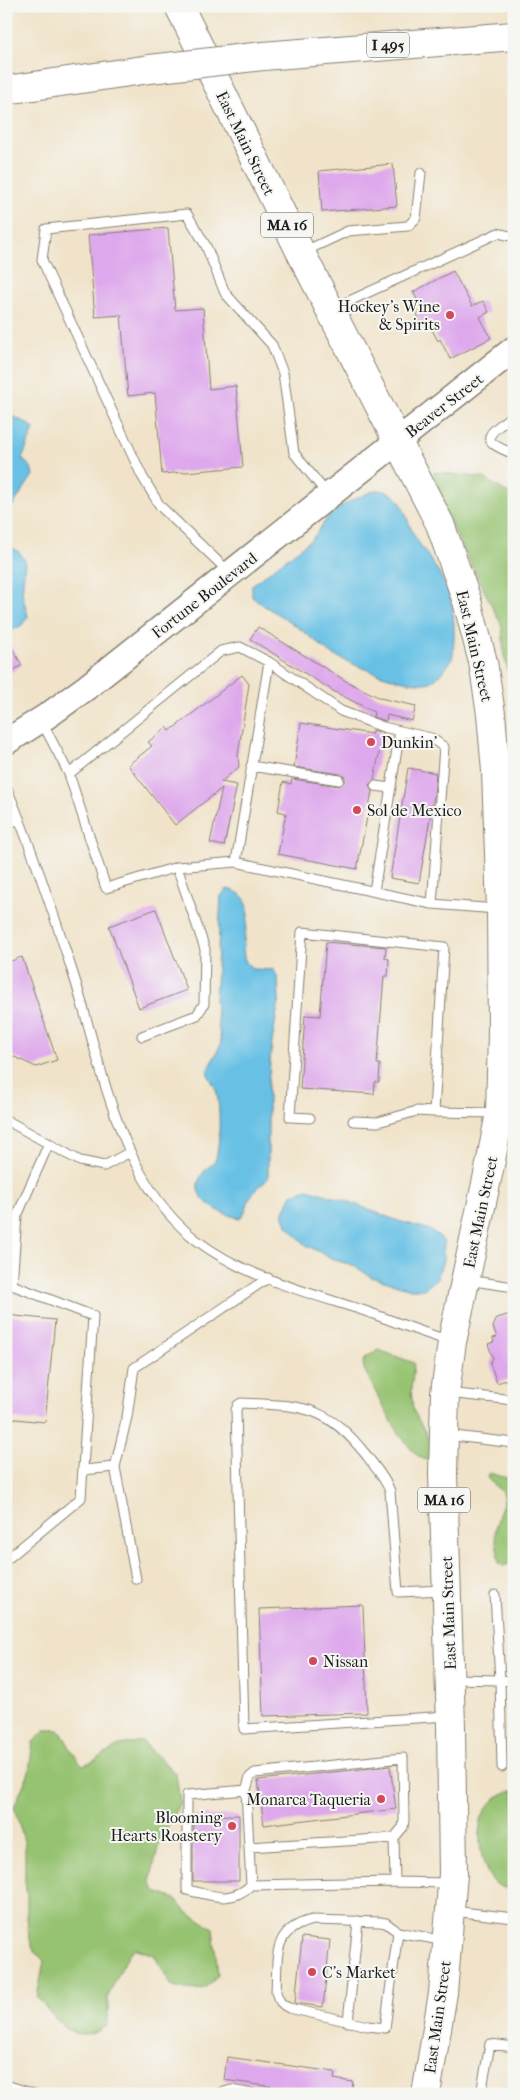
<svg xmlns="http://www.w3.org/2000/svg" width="520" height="2100" font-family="'IM FELL French Canon',serif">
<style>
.green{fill:#96c371;stroke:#597046}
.water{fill:#67c1e5;stroke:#426e80}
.building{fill:#dea9ec}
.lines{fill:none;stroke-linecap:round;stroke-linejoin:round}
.service-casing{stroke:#868072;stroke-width:11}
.secondary-casing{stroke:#868072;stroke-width:28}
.primary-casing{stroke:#868072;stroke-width:30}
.motorway-casing{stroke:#868072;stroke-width:30}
.service{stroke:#fff;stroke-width:9}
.secondary{stroke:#fff;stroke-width:25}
.primary{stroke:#fff;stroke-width:28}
.motorway{stroke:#fff;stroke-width:28}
.motorway-bridge-casing{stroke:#868072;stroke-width:30;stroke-linecap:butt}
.motorway-bridge{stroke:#fff;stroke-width:28}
.poi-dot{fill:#d1495b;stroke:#f6f6f2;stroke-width:2}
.labels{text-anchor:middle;stroke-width:4;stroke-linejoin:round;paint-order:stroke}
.shield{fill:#f6f6f2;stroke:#5d5d5c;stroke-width:1}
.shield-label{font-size:15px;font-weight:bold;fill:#1c1c1c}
.street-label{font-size:16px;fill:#1c1c1c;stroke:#f6f6f2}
.poi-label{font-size:16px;fill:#1c1c1c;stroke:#f6f6f2;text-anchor:start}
</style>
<rect width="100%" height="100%" fill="#f6f6f2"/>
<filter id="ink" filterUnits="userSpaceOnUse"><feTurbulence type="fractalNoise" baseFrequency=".02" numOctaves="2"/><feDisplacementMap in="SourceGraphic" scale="10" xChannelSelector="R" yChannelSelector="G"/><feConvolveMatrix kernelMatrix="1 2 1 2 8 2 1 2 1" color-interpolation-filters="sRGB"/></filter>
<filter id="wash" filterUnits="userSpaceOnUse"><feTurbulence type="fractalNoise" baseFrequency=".0096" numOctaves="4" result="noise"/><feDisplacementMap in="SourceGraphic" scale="20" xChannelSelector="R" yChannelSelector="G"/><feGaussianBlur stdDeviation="1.12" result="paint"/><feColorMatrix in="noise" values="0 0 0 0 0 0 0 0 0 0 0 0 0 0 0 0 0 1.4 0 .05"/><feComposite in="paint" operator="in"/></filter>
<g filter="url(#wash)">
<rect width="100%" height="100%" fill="#f0e3c9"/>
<path class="green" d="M434,472L484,478L514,497V693L504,656L502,626L436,495Z
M379,1350L414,1363L411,1390L413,1410L434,1448L431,1459C411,1469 372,1384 364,1369L363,1363L366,1357Z
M489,1473L514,1480V1562L503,1566L499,1563L495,1533L499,1514L504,1501L502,1492L487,1478Z
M45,1730H59C68,1741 72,1755 83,1765L94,1761L120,1745L142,1741L176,1774L180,1802L158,1847L150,1882L156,1892L175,1899L185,1911L213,1928L218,1975C203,1994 195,1991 172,1986L154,1955L136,1949L129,1953L108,1996V2025C104,2027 99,2031 94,2033C70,2043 51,2013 37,1997L44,1961L32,1947L29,1935L27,1917V1897L25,1881V1844L14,1807L29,1772L33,1742Z
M514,1790V1887C483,1897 475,1836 482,1817C487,1804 500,1792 514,1790Z"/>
<path class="water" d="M6,412C15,420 26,420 34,429L22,459L31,467L33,475L6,516Z
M376,490C405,491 403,514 414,535C424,552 438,568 446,587C455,606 455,633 453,654C452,661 448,665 444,670C440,675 436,680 430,682C410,689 346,663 329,652C318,644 308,634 296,626C282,616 266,608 252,597V585L311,540C319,532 323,522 330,515C343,503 361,496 376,490Z
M6,543L20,553L25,561L22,593L28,616L22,625L6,634Z
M227,889C267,897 236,937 245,960C247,964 251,967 253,969L274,970L278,979L279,1000L272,1042L268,1084V1179C262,1185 252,1191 249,1200C246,1208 246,1212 240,1218C221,1215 183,1196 204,1172C210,1164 215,1166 217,1154C220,1136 220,1111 217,1093C215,1086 210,1079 207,1072L221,1044L215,1002L221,896Z
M308,1189L347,1201L398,1221L428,1229L439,1236L444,1242L443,1260L437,1279L424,1289H411L371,1277L355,1266L335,1260L306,1245L288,1227L283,1214L292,1194Z"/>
<g id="blocks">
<path class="building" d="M393,164L397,206L322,212L319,171Z
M168,228L175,310L203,308L209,389L236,386L243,467L162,474L155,393L128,396L121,315L95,317L88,235Z
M453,271L472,306L483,301L489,312L480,317L491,338L450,359L440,339L438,341L428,322L422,325L417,314L423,311L413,292Z
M258,627L346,681L380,698L416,706L412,721L387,715L386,721L373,717L374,712L335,692L250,639Z
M6,638L22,665L6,675Z
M242,675L249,684L238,755L239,767L221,782L237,785L224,846L210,843L222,788L175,825L128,765L152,746L148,742L167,727L170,731Z
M301,723L372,734V730L383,733L374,780L369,785L372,791L357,869L278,854L286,813L278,811L283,782L291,784L292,779L339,786L345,781V777L340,774L294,767Z
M408,768L436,773L434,795L419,883L390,878Z
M156,909L187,990L139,1008L109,926Z
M326,942L386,947L385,958L389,959L388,976H384L377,1064H380L379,1082H375L374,1094L300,1089L305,1015L320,1016Z
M22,957L57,1060L36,1067L6,1053V963Z
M514,1313V1377L497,1383L490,1363L493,1358L488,1344L494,1342L493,1338L497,1337L493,1327L497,1318Z
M6,1315L55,1320L45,1422L6,1418Z
M363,1605L367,1713L263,1716L259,1609Z
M390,1766L396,1809L264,1825L258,1780Z
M239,1815V1881H193V1816Z
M302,1937L330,1940L323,2007L295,2003Z
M227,2057L335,2072L334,2079L353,2082L351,2094H325L224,2080Z"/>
</g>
</g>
<g filter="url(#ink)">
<use href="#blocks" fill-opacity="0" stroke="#868072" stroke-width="1"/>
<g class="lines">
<g class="service-casing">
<path id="service" d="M303,252L348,231L408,226L416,218L421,173
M334,308L498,233L514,237
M514,414C488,435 476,439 514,454
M230,573L160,506L142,476L42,260L46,229L187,214L206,246L225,293L272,345L283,373L294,453L327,494
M41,720L69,774L106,888L177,867L236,862L432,904L497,909
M251,766L339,780
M499,771L514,772
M69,774L221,651L240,647L269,662L341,711L383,727L431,738L444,747L432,904
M6,786C33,851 55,917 76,983C102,1068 121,1182 195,1239C242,1276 306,1292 362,1310C391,1320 420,1332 450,1341
M375,786L391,788
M6,822L20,820
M236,862L269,662
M374,891L400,731
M142,1036L197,1015L204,1004L205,949L177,867
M434,1112L496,1113
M310,1118L290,1117L302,932L444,947L434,1112L417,1111L378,1122L353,1121
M6,1120L80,1161L104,1166L130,1152
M467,1280L514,1287
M447,1393L514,1400
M446,1435L514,1443
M83,1470L115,1467
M6,1560L81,1498L93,1316L12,1285L17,1216L49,1143
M136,1579L115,1467L127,1417L134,1368L268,1278
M445,1590L398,1592L390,1491C385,1478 376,1468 367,1456C326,1404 303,1406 241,1403L238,1405L236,1410L244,1729L448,1716
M453,1679L500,1680L495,1595
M502,1767L500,1680L514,1681
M246,1790L187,1795V1890C212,1895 230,1905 251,1885L395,1882L394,1838
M249,1847L394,1838L403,1827L404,1820L403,1758L255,1773L250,1777L246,1790L251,1885
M395,1882L450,1883
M453,1911L514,1918
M398,1932L385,2028L368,2026L289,2008C281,2005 278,2000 276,1992C278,1957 271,1929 313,1920L380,1922L386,1923L398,1932L445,1941
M348,2022L358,1921
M6,2085L34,2094
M218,2094L231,2090L252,2094
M481,2094L490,2044L514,2047"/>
</g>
<g class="secondary-casing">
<path id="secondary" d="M6,742L50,714L87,687L514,349"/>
</g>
<g class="primary-casing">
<path id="primary" d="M179,6L301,253L440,524L467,601L483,662L491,714L496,771L501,909L502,1033L500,1113L490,1165L452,1342L445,1393L443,1473L451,1726L453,1874L443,1993L426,2094"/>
</g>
<g class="motorway-casing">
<path id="motorway" d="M263,56L514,36
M6,90L150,69"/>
</g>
<use href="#service" class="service"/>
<use href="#secondary" class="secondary"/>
<use href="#primary" class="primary"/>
<use href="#motorway" class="motorway"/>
<g class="motorway-bridge-casing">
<path id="motorway-bridge" d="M150,69L263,56"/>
</g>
<use href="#motorway-bridge" class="motorway-bridge"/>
</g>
</g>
<g class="poi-dot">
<circle cx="450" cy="315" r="5"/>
<circle cx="371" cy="742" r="5"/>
<circle cx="357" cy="810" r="5"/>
<circle cx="313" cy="1661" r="5"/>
<circle cx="381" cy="1799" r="5"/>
<circle cx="232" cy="1826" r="5"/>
<circle cx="312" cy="1972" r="5"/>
</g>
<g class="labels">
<g class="shield">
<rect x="367" y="32.5" width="42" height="25" rx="4"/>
<rect x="261" y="212.5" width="52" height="25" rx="4"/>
<rect x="418" y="1487.5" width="52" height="25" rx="4"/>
</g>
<g class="shield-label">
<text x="388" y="50">I 495</text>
<text x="287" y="230">MA 16</text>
<text x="444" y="1505">MA 16</text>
</g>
<g class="street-label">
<text transform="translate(246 143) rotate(64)" y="6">East Main Street</text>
<text transform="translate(444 405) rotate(-38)" y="6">Beaver Street</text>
<text transform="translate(204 595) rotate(-38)" y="6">Fortune Boulevard</text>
<text transform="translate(475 646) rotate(77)" y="6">East Main Street</text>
<text transform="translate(480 1212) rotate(-78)" y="6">East Main Street</text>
<text transform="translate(448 1613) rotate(-92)" y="6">East Main Street</text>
<text transform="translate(437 2017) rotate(-82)" y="6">East Main Street</text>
</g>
<g class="poi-label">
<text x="440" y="312" text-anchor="end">Hockey's Wine<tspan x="440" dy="18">&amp; Spirits</tspan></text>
<text x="381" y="748">Dunkin'</text>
<text x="367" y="816">Sol de Mexico</text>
<text x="323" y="1667">Nissan</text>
<text x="371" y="1805" text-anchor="end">Monarca Taqueria</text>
<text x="222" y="1823" text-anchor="end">Blooming<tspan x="222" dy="18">Hearts Roastery</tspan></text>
<text x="322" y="1978">C's Market</text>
</g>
</g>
<rect width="520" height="2100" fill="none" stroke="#f6f6f2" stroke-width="25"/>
</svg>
